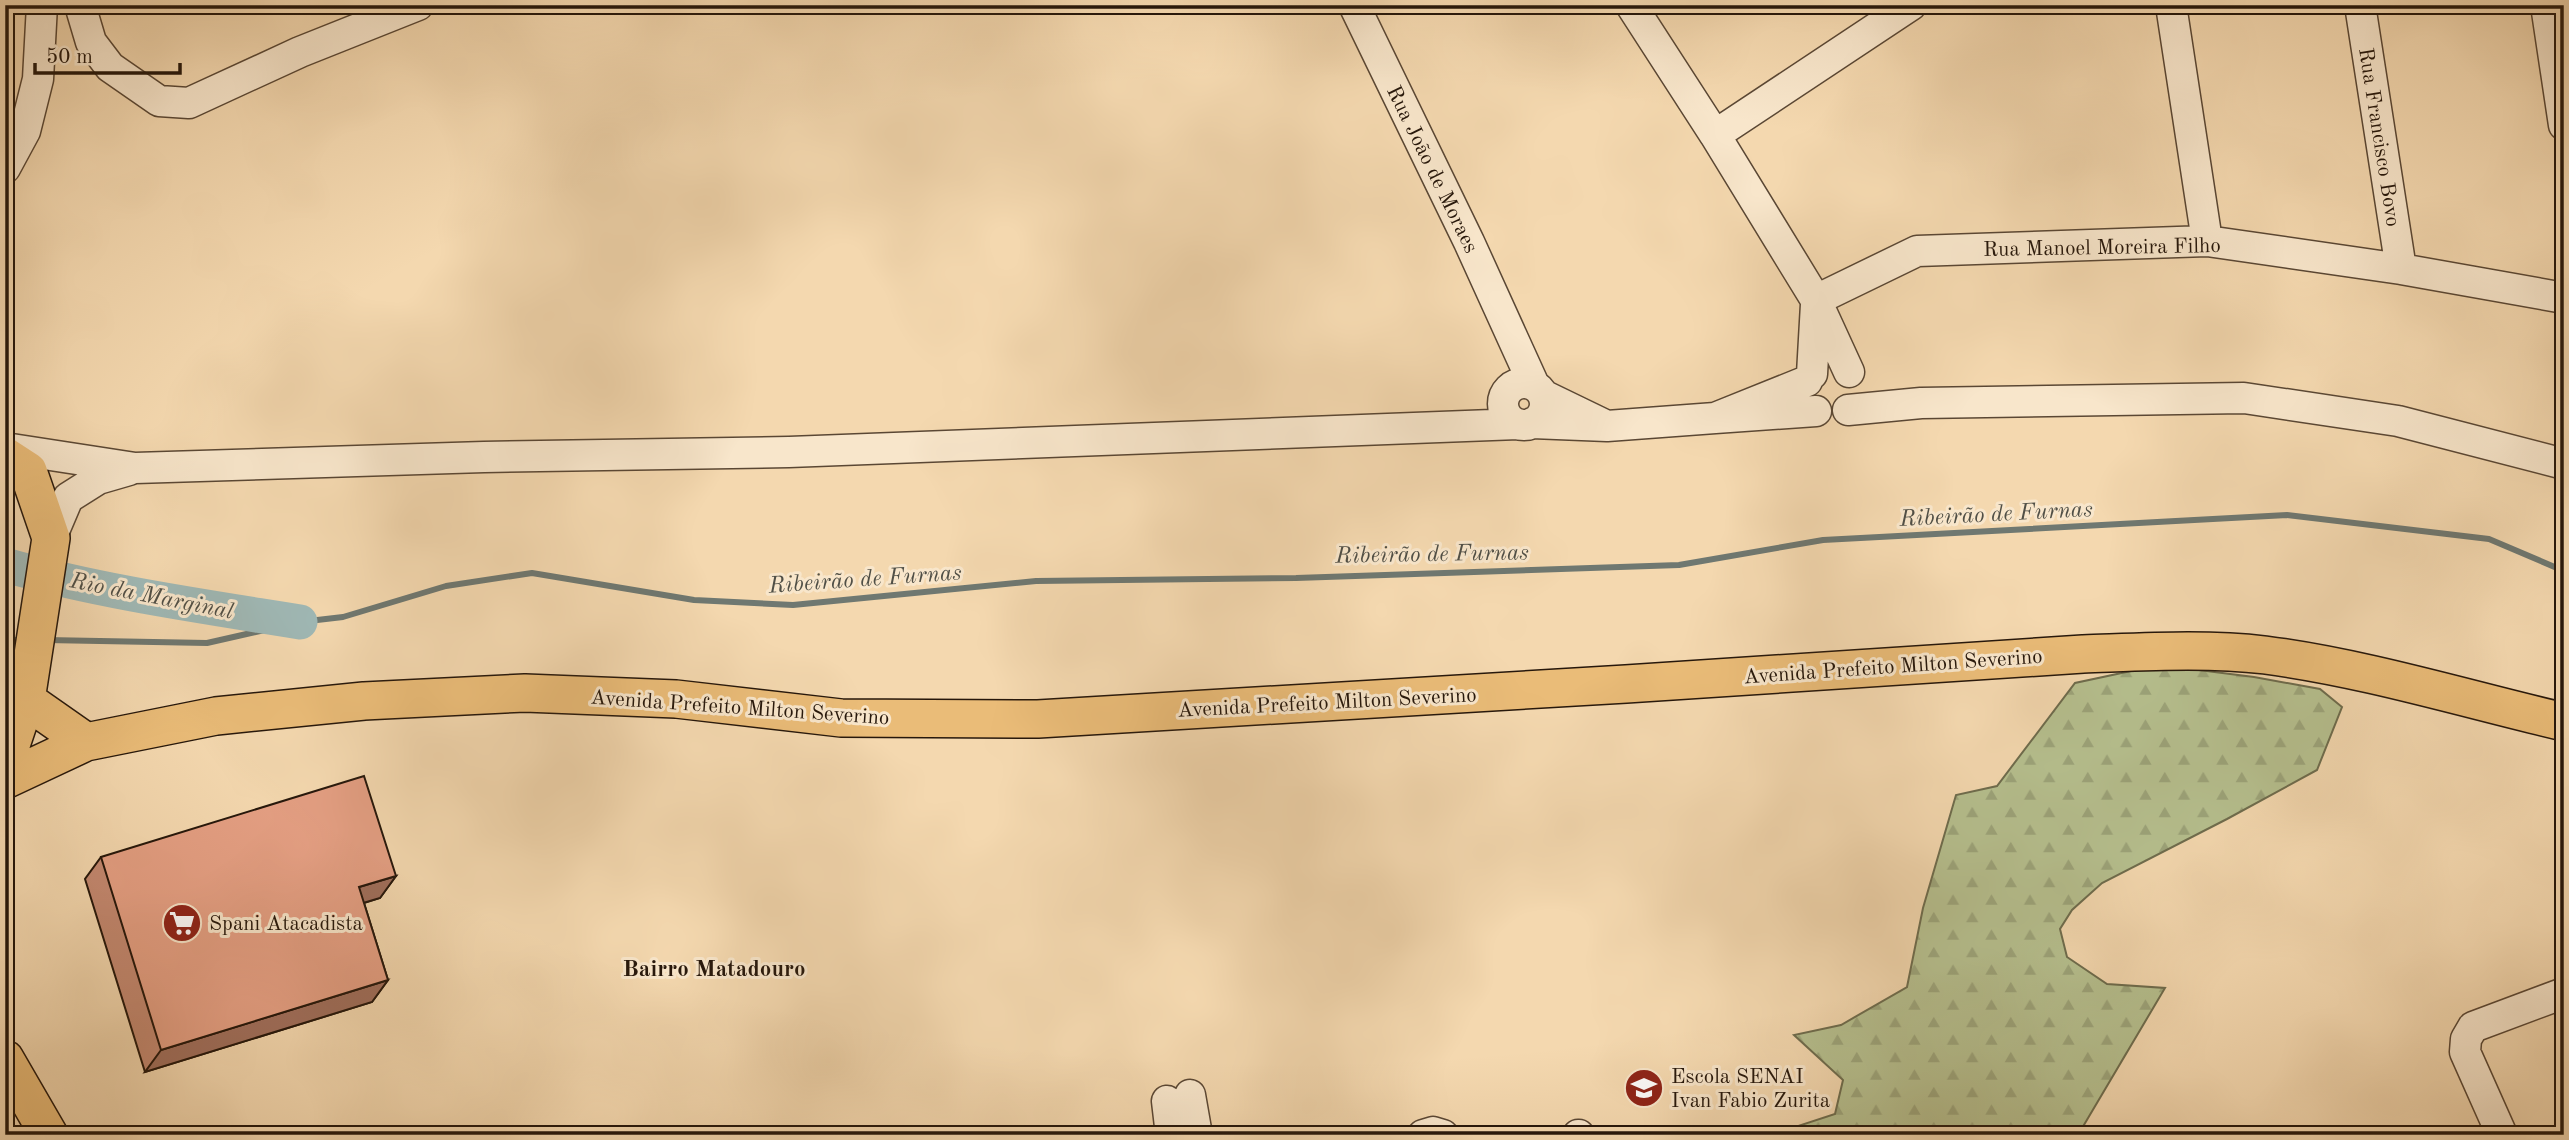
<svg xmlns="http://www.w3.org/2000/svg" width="2569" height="1140" font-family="'Old Standard TT',serif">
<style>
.forest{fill:url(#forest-firs);stroke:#6e6c4d;stroke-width:2}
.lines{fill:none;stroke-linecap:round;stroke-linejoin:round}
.stream{stroke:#6f7871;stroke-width:6}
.river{stroke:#9fb8b5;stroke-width:35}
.minor-casing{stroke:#5a4734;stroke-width:33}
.major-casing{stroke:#26170b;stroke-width:40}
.minor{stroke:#f8e6cb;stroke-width:30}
.major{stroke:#eabc78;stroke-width:37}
.wall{fill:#c48971;stroke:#26170b;stroke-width:2}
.shaded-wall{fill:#a06f5c;stroke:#26170b;stroke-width:2}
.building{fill:#e49f83;stroke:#26170b;stroke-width:2}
.labels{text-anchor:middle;stroke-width:6;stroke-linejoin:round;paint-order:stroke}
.street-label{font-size:21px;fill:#26170b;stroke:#f8e6cb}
.poi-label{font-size:21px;fill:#26170b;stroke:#f8e6cb;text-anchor:start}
.water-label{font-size:23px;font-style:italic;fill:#504f46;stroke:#f8e6cb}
.neighbourhood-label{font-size:23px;font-weight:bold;fill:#26170b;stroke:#f8e6cb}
</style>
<defs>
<pattern id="forest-firs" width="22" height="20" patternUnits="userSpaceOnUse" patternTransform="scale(1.75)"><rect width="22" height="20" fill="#b6c08f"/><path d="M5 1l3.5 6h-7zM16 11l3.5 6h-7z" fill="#9ca47a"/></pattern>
</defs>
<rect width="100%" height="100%" fill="#f4d8af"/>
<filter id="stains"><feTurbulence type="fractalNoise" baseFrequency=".00286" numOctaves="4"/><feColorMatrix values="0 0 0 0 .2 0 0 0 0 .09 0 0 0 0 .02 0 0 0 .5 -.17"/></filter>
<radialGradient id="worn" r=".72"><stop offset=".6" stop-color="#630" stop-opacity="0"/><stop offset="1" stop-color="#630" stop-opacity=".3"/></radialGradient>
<path class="forest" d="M2159,665L2254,677L2320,689L2342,707L2317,770L2227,819L2102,883L2072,910L2060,929L2067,957L2107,984L2165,988L2078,1135H1803L1798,1126L1835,1114L1843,1080L1794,1035L1841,1025L1907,987L1923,908L1956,795L1997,786L2075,683Z"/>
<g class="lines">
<path class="stream" d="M5,640H24
M46,640L207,643L300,622L343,617L446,586L532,573L694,600L793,605L1036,581L1296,578L1679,565L1823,540L2287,515L2489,539L2564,571"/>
<path class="river" d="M5,565C101,592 201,606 300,622"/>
<g class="minor-casing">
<path id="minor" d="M80,5L91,42L110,67L159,101L189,103L300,52L418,5
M1354,5L1469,242L1534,385
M1631,5L1715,135L1816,300L1849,372
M2171,5L2207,241
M2360,5L2401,269
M2546,5L2564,125
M1715,135L1911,5
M5,168L25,131L38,79L42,5
M1816,300L1917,251L2207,241L2401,269L2564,298
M1812,374L1816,304
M1807,381L1715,418L1816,411
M1503 404a21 21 0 1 1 42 0a21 21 0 1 1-42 0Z
M1848,410L1921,403L2244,398L2398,421L2564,464
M1532,423L1607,426L1543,395
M1607,426L1715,418
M5,448L135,468L484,457L789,452L1518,424
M51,538L68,498L98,479L129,470
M1190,1095L1197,1135
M1167,1101L1171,1135
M1423,1135L1433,1132L1443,1135
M1578,1135H1579
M2502,1135L2465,1052L2466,1039L2473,1027L2564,993"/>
</g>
<g class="major-casing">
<path id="major" d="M5,456L28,471L51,538L26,700L5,763
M26,700L86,742
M5,780L86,742L216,716L364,701L525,693L676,699L841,718L1038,719L1626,684L2083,654C2143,652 2206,648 2265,655C2365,668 2466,699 2564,722
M5,1059L49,1135"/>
</g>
<use href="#minor" class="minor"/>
<use href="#major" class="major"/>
</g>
<path class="wall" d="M101,857L396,876L380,898L364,903L388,980L372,1002L145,1072L85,879Z"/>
<path class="shaded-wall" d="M396,876L380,898L343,909L359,887Z
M388,980L372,1002L145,1072L161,1050Z"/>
<path class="building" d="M364,776L396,876L359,887L388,980L161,1050L101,857Z"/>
<defs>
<g id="supermarket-disc" transform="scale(2.0125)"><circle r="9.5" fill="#8f2418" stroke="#f8e6cb"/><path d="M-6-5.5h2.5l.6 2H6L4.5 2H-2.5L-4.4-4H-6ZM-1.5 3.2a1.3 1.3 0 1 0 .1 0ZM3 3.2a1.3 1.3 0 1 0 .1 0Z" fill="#fff"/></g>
<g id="school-disc" transform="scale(2.0125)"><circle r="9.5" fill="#8f2418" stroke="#f8e6cb"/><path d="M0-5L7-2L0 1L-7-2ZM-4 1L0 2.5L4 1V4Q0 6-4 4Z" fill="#fff"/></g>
</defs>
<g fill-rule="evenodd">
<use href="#supermarket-disc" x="182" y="923"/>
<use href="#school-disc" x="1644" y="1088"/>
</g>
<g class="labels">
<g class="street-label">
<text transform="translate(2380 137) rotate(81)" y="7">Rua Francisco Bovo</text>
<text transform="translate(1433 169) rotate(64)" y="7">Rua João de Moraes</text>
<text transform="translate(2102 247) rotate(-1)" y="7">Rua Manoel Moreira Filho</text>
<text transform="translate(1893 666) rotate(-4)" y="7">Avenida Prefeito Milton Severino</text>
<text transform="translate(1327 702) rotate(-3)" y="7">Avenida Prefeito Milton Severino</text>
<text transform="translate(740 707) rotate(4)" y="7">Avenida Prefeito Milton Severino</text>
</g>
<g class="poi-label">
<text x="209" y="930">Spani Atacadista</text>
<text x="1671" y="1083">Escola SENAI<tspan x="1671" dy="24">Ivan Fabio Zurita</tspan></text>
</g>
<g class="water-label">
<text transform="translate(1996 513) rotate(-3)" y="8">Ribeirão de Furnas</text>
<text transform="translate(1432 553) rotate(-1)" y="8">Ribeirão de Furnas</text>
<text transform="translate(865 578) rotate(-4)" y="8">Ribeirão de Furnas</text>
<text transform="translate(152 595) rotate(11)" y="8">Rio da Marginal</text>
</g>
<g class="neighbourhood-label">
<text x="714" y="976">Bairro Matadouro</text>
</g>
</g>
<rect width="2569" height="1140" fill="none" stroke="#f4d8af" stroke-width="28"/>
<rect x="7" y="7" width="2555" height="1126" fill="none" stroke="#26170b" stroke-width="3.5"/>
<rect x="14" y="14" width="2541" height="1112" fill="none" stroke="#26170b" stroke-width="2"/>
<path d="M35 63v10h145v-10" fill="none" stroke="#26170b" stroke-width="3.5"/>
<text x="46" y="63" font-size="21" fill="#26170b" stroke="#f8e6cb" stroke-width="5" paint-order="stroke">50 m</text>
<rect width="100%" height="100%" filter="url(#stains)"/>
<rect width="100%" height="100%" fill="url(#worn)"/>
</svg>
